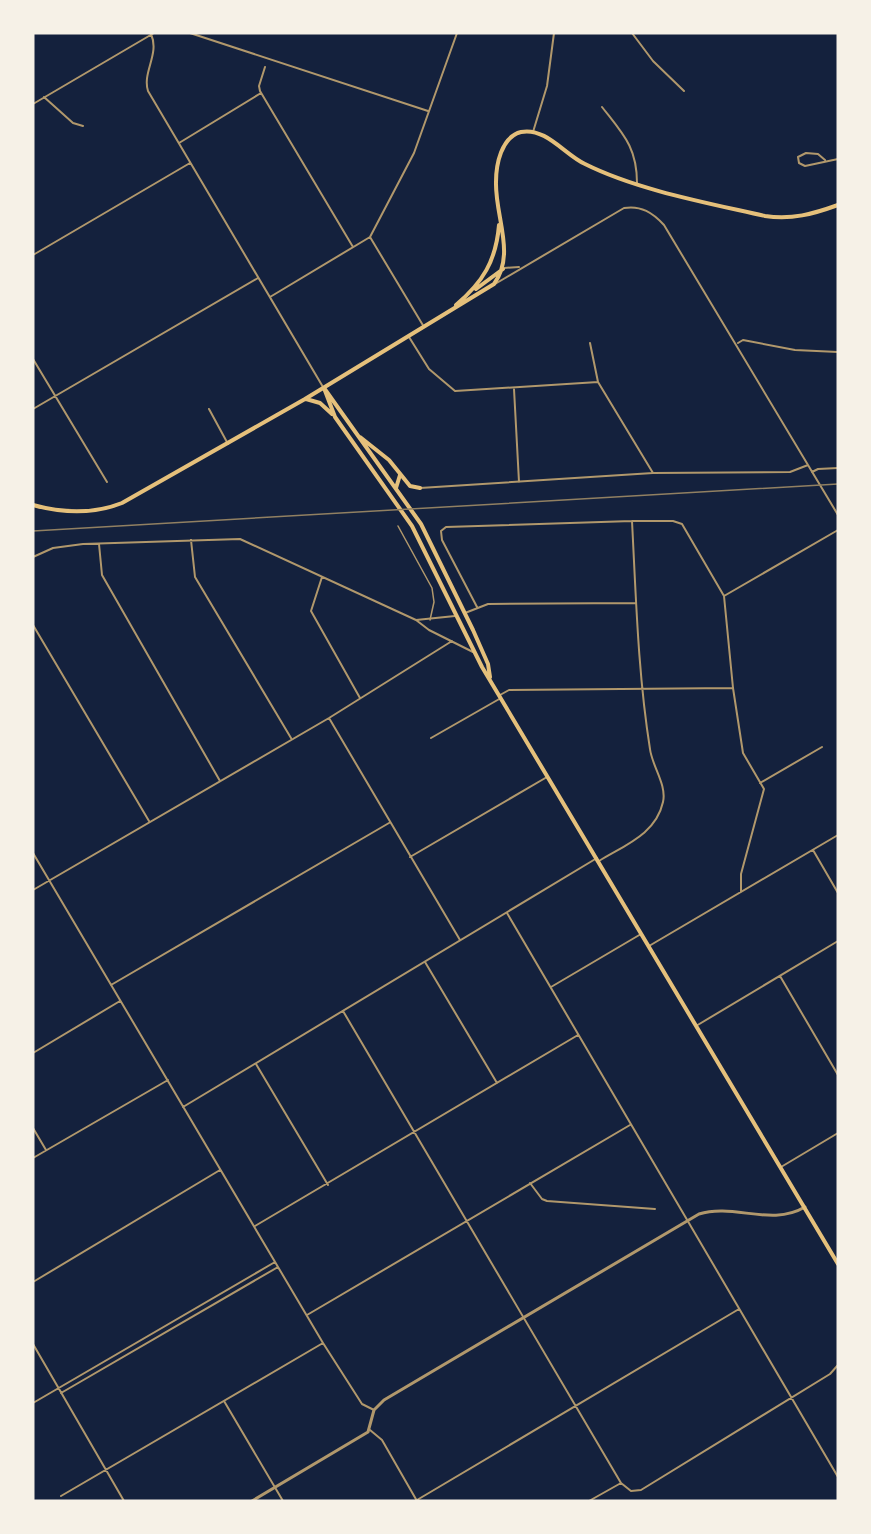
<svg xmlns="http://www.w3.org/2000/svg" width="871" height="1534" font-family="Rubik,sans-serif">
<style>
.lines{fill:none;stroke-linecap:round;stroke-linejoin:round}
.service{stroke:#b1986c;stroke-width:1.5}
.minor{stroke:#b1986c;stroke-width:2}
.tertiary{stroke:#b1986c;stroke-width:3}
.secondary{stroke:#e5c07b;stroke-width:4}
.rail{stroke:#918062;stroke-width:1.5}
</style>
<rect width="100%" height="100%" fill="#14213d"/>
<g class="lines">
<path class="service" d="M398,526L432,588L434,602L430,620"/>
<path class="minor" d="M190,33L428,111
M632,33L653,61L684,91
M151,34C160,54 142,72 148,91L323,387
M265,67L259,86L260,91L353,247
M44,97L73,123L83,126
M33,104L154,33
M602,107C623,134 637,147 637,183
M533,132L547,86L554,33
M179,143L261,93
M825,160L818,154L806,153L798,157L799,163L805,166L838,159
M33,255L190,163
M504,268L519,267
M495,284L624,208C641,205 653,213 664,225L838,515
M270,297L370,237
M424,327L370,237L414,153L457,33
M409,337L429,369L455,391L598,382L653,473
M590,343L598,382
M738,343L743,340L795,350L838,352
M33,359L107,482
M514,389L519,482
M33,409L258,278
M209,409L228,444
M812,472L818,469L838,468
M420,488L653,473L790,472L808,465
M191,540L195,577L291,738
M99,544L102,575L220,781
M33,557L53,548L83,544L240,539L416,620L429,630L473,652
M322,577L311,611L360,698
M724,596L838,530
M477,607L442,540L441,531L446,527L632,521H673L682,524L724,596L733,688L743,753L764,789L741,874V892
M465,613L488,604L636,603
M416,620L455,616
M33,625L149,821
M500,695L509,690L733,688
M329,718L460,940
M431,738L501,698
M760,783L822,747
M813,850L838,893
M33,853L323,1343L362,1404L374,1410
M410,857L547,777
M599,861C625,845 656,834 663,802C667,785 652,766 650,749C638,674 636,597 632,521
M33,890L329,718L452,641
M507,913L838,1477
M649,946L838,835
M425,962L497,1083
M780,976L838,1075
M111,985L389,823
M551,987L641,934
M343,1011L621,1483
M696,1026L838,941
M33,1053L120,1001
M256,1064L328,1185
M183,1107L597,858
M33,1128L46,1150
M33,1158L168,1080
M781,1167L838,1133
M530,1183L542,1199L547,1201L655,1209
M255,1226L578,1035
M33,1282L220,1170
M307,1315L630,1125
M33,1344L124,1501
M61,1393L278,1267
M224,1401L283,1501
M33,1403L275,1262
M370,1430L382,1440L417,1501
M61,1496L323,1343
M417,1500L739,1309
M589,1501L621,1483L631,1491L641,1490L830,1374L838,1365"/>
<path class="tertiary" d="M252,1501L368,1432L374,1410L384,1400L699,1214C734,1203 771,1227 805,1207"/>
<path class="secondary" d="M476,289L503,269
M456,305C483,282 496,261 499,225
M324,388L335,417L412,526L482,667L838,1264
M324,388L421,524L473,630L488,664L490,677
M306,399L320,403L332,414
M360,437L389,460L410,486L420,488
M396,488L400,475
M33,505C62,513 94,514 122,503L305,399L494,284C516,254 495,217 496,182C496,165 501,137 521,132C546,127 565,155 585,164C637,190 708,203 765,216C792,220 813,214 838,205"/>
<path class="rail" d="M33,531L838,484"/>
</g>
<rect width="871" height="1534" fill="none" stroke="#f6f1e7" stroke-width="69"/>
</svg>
